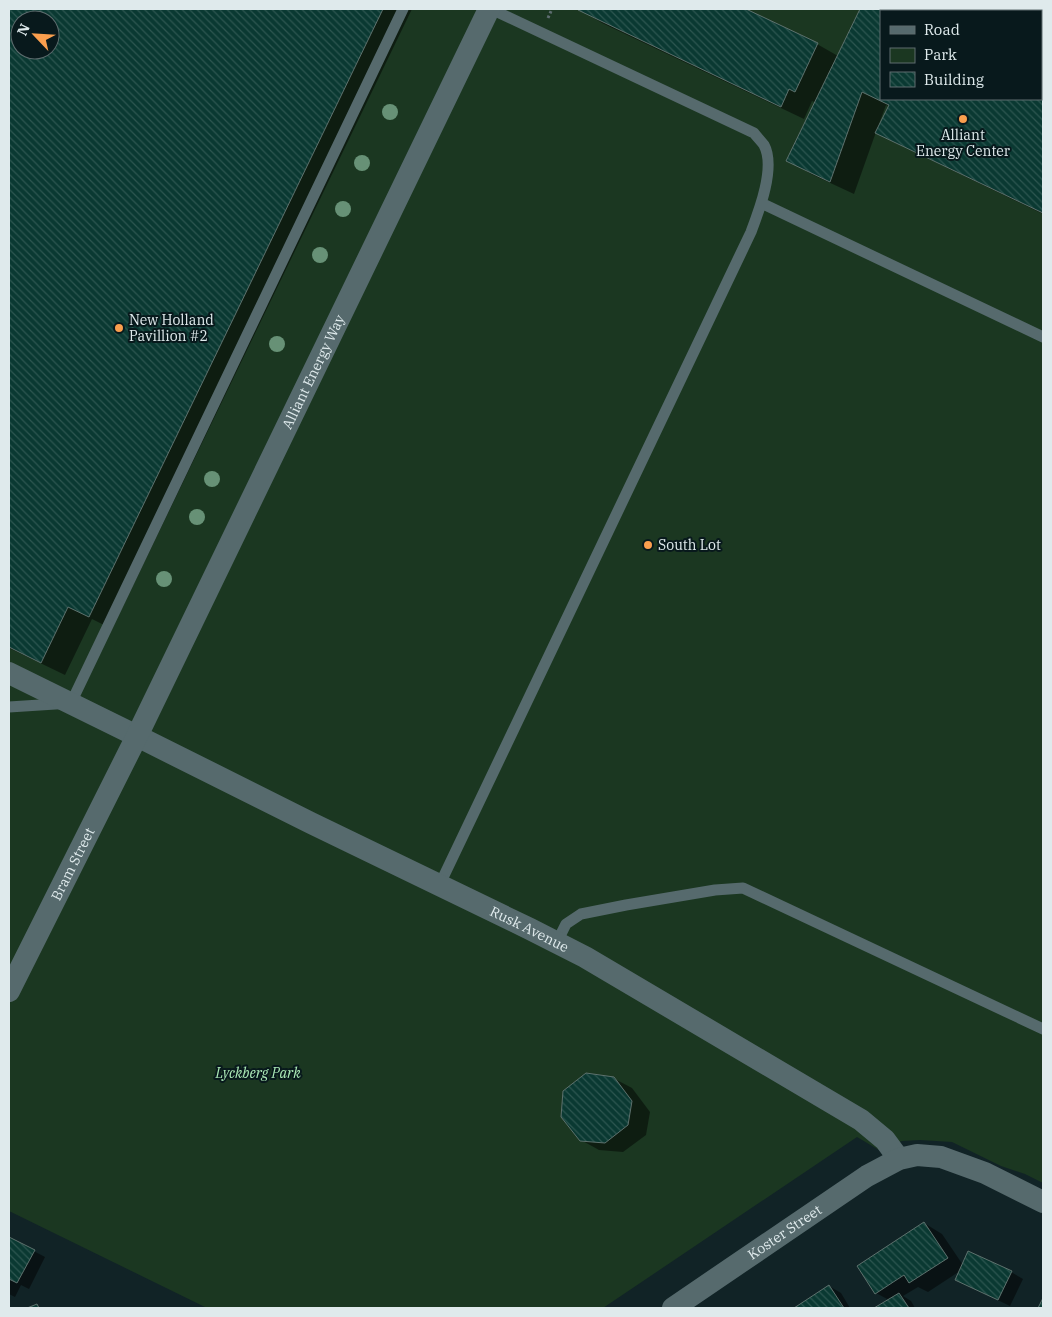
<svg xmlns="http://www.w3.org/2000/svg" width="1052" height="1317" font-family="'IBM Plex Serif',serif">
<style>
.green{fill:#1b3721;fill-rule:evenodd}
.shadow{fill:#0007;fill-rule:evenodd}
.building{fill:url(#building-back-hatch);stroke:#5d716d;fill-rule:evenodd}
.lines{fill:none;stroke-linecap:round;stroke-linejoin:round}
.path{stroke:#5e6d70;stroke-width:3;stroke-dasharray:2.5 2.5;stroke-linecap:butt}
.service{stroke:#566a6d;stroke-width:11}
.minor{stroke:#566a6d;stroke-width:22}
.tree{fill:#679176}
.poi-dot{fill:#fa9f4e;stroke:#08191c;stroke-width:2}
.labels{text-anchor:middle;stroke-width:4;stroke-linejoin:round;paint-order:stroke}
.poi-label{font-size:14px;fill:#dfeaec;stroke:#08191c;text-anchor:start}
.street-label{font-size:14px;fill:#dfeaec;stroke:#08191c}
.park-label{font-size:14px;font-style:italic;fill:#adebb8;stroke:#08191c}
</style>
<defs>
<pattern id="building-back-hatch" width="6" height="6" patternUnits="userSpaceOnUse" patternTransform="scale(1.25)"><rect width="6" height="6" fill="#0a3932"/><path d="M-1 5l2 2M0 0l6 6M5-1l2 2" fill="none" stroke="#2d5650"/></pattern>
</defs>
<rect width="100%" height="100%" fill="#112326"/>
<path class="green" d="M9,9H1043V1183L1025,1174L1001,1166L952,1142L920,1140L902,1141L879,1150L857,1137L603,1308H207L9,1211ZM881,11H1041V99H881ZM20,20H50V50H20Z"/>
<path class="shadow" d="M9,9H412L112,629L92,619L65,675L9,648ZM20,20H50V50H20Z
M579,9H743L817,44L838,56L861,9H1043V214L900,145L876,132L854,194L811,174L788,160L816,103L812,101L804,119L602,23ZM881,11H1041V99H881ZM886,105L889,106L881,124H879Z
M613,1078L632,1088L650,1112L646,1135L623,1152L599,1150L581,1140Z
M924,1223L942,1234L963,1265L1011,1272L1023,1279L1010,1306L956,1280L960,1271L928,1292L918,1287L903,1296L911,1301L915,1308H877L889,1300L876,1293Z
M9,1238L45,1257L29,1289L21,1285L15,1297L9,1294Z
M829,1286L841,1293L850,1308H796Z"/>
<path class="building" d="M9,9H383L89,617L68,607L41,663L9,647ZM20,20H50V50H20Z
M578,9H746L818,43L795,92L789,89L781,107L578,10Z
M860,9H1043V213L875,133L889,105L862,92L830,182L786,161ZM881,11H1041V99H881Z
M586,1073L614,1077L632,1101L628,1125L605,1143L580,1141L561,1117L563,1091Z
M924,1222L948,1258L909,1283L904,1275L875,1294L857,1266Z
M9,1237L35,1250L17,1283L9,1279V1281Z
M968,1251L1012,1271L998,1300L955,1280Z
M829,1285L844,1308H794Z
M899,1293L909,1308H874Z
M1043,1298V1308H1038Z
M37,1304L39,1308H27Z"/>
<g class="lines">
<path class="path" d="M548,18L552,9"/>
<path class="service" d="M761,203L1043,337
M9,707L71,703L403,9
M440,884L751,232C759,211 776,167 764,145C761,141 757,137 754,133L491,9
M557,942L566,924L581,914L626,905L715,890L743,888L1043,1029"/>
<g class="minor">
<path id="s1" d="M9,673L137,736L311,823L530,929L585,957L861,1120L885,1140L899,1159"/>
<path id="s2" d="M9,991L137,736L489,9"/>
<path id="s3" d="M673,1308L867,1176L899,1159L917,1155L941,1157L985,1173L1043,1202"/>
</g>
</g>
<g class="tree">
<circle cx="390" cy="112" r="8"/>
<circle cx="362" cy="163" r="8"/>
<circle cx="343" cy="209" r="8"/>
<circle cx="320" cy="255" r="8"/>
<circle cx="277" cy="344" r="8"/>
<circle cx="212" cy="479" r="8"/>
<circle cx="197" cy="517" r="8"/>
<circle cx="164" cy="579" r="8"/>
</g>
<g class="poi-dot">
<circle cx="963" cy="119" r="5"/>
<circle cx="119" cy="328" r="5"/>
<circle cx="648" cy="545" r="5"/>
</g>
<g class="labels">
<g class="poi-label">
<text x="963" y="140" text-anchor="middle">Alliant<tspan x="963" dy="16">Energy Center</tspan></text>
<text x="129" y="325">New Holland<tspan x="129" dy="16">Pavillion #2</tspan></text>
<text x="658" y="550">South Lot</text>
</g>
<g class="street-label">
<text dy="5" stroke="none"><textPath href="#s2" startOffset="690">Alliant Energy Way</textPath></text>
<text dy="5" stroke="none"><textPath href="#s2" startOffset="142">Bram Street</textPath></text>
<text dy="5" stroke="none"><textPath href="#s1" startOffset="580">Rusk Avenue</textPath></text>
<text dy="5" stroke="none"><textPath href="#s3" startOffset="135">Koster Street</textPath></text>
</g>
<g class="park-label">
<text x="258" y="1078">Lyckberg Park</text>
</g>
</g>
<rect width="1052" height="1317" fill="none" stroke="#dfeaec" stroke-width="20"/>
<rect x="880" y="10" width="162" height="90" fill="#08191c" stroke="#5e6d6f"/>
<rect x="890" y="26" width="25" height="8" fill="#566a6d" stroke="#5e6d6f"/>
<text x="924" y="35" font-size="15" fill="#dfeaec">Road</text>
<rect x="890" y="48" width="25" height="15" fill="#1b3721" stroke="#5e6d6f"/>
<text x="924" y="60" font-size="15" fill="#dfeaec">Park</text>
<rect x="890" y="72" width="25" height="15" fill="url(#building-back-hatch)" stroke="#5e6d6f"/>
<text x="924" y="85" font-size="15" fill="#dfeaec">Building</text>
<g transform="translate(35 35) rotate(295)"><circle r="24" fill="#08191c" stroke="#5e6d6f"/>
<path d="M0-4L9 19L0 12L-9 19Z" fill="#fa9f4e"/>
<text y="-8" font-size="14" font-weight="bold" text-anchor="middle" fill="#dfeaec">N</text>
</g>
</svg>
